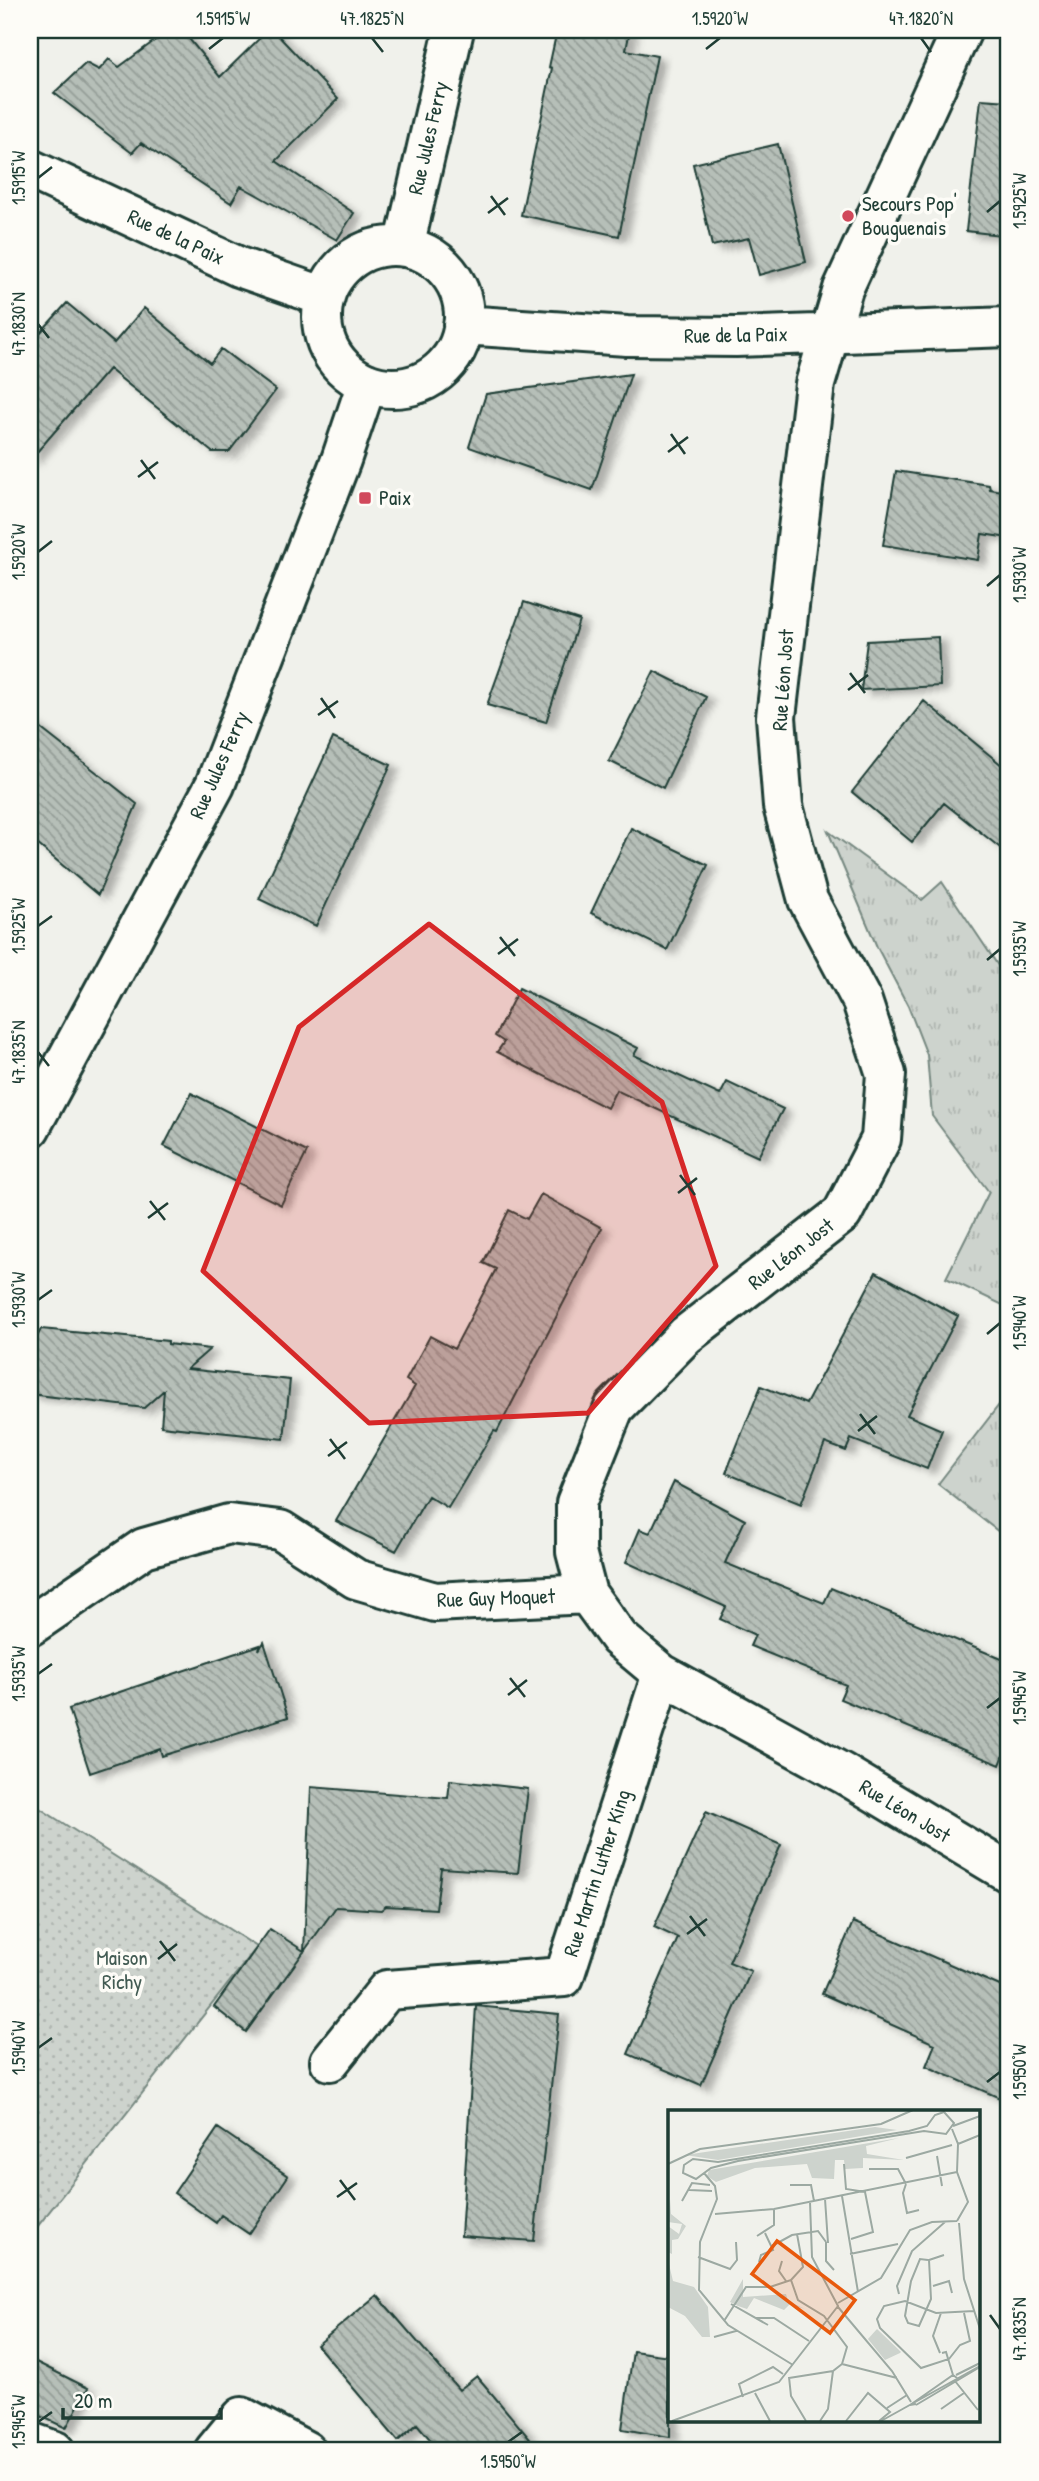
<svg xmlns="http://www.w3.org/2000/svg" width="1039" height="2481" font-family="'Patrick Hand',sans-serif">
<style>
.grass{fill:url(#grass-tufts);stroke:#768880;stroke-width:2}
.park{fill:url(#park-dots);stroke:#768880;stroke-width:2}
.building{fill:url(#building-back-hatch);stroke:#1f3d34;stroke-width:2;filter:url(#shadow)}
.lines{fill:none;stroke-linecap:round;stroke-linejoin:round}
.minor-casing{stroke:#1f3d34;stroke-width:44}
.minor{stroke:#fdfcf7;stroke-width:38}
.marked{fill:#d62828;fill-opacity:0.2;stroke:#d62828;stroke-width:5;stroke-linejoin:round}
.ticks{fill:none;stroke:#1f3d34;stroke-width:2.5}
.poi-dot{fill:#d1495b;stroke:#fdfcf7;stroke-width:2.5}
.labels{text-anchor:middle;stroke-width:7;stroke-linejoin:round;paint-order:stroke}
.street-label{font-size:21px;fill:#1f3d34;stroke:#fdfcf7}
.poi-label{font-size:21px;fill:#1f3d34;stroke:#fdfcf7;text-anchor:start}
.park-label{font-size:21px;fill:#425b53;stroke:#fdfcf7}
.inset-road{fill:none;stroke:#9ca9a2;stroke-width:2}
.view{fill:#e8590c;fill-opacity:0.15;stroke:#e8590c;stroke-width:3.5}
.inset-edge{fill:none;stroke:#1f3d34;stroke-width:3.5}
.neatline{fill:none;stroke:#1f3d34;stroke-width:2.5}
.ticks-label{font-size:18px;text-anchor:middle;fill:#1f3d34}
</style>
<defs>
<pattern id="grass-tufts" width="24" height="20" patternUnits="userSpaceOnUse" patternTransform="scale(1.75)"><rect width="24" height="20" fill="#cdd3cd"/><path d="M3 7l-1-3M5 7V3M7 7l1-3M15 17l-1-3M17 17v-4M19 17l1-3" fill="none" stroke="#b0b6b1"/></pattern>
<pattern id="park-dots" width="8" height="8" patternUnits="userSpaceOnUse" patternTransform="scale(1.75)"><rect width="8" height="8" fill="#cdd3cd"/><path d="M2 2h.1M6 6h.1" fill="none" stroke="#b0b6b1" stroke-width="1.8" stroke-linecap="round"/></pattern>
<pattern id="building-back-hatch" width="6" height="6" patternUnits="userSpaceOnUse" patternTransform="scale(1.75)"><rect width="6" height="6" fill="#b6bfb8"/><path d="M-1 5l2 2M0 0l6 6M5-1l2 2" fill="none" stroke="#939c96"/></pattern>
<filter id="shadow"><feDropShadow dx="8" dy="4.5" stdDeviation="3.5" flood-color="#0004"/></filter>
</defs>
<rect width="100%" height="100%" fill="#f0f1eb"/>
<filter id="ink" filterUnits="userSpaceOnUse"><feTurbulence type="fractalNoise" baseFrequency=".0143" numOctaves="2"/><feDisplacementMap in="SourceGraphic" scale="14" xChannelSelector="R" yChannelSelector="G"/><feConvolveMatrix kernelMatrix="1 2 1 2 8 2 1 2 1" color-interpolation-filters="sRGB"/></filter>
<g filter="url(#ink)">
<path class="grass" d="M828,831L922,900L942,882L1009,982V1308L946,1278L989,1192L932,1116L927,1055L908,1006L877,947Z
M1009,1392V1540L938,1484Z"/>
<path class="park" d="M30,1802L257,1947L30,2236Z"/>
<path class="building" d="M169,30H182L220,77L268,30H273L338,99L276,161L354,213L337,240L241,186L231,203L141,143L132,153L54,93L86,63L99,70L109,59L119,67Z
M557,30H630L626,50L657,56L619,236L521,215L552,68L549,67Z
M981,99L1009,101V236L966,231Z
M778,144L806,262L759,275L749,238L712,246L693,164Z
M67,303L114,343L144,308L210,363L221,349L276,390L229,452H212L109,369L30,460V344Z
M631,374L592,490L469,447L486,394Z
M896,471L989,485L990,489L1009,492V538L982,534L978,560L883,545Z
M524,602L579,620L546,722L487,705Z
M938,637L940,686L861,690L867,641Z
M654,671L706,697L663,788L609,761Z
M924,701L1009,771V855L944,803L912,842L852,792Z
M30,720L137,804L98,895L30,838Z
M333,738L391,765L316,926L259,899Z
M631,828L708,865L667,950L591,913Z
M519,988L638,1048L634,1055L720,1095L727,1082L783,1109L758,1157L616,1090L607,1108L497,1052L504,1042L495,1036Z
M191,1093L307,1152L281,1205L164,1146Z
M541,1194L602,1228L497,1432L494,1431L448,1508L428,1496L396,1551L336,1521L415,1386L406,1380L430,1336L454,1349L496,1269L483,1263L509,1210L527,1219Z
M876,1272L958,1316L907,1415L942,1430L927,1469L851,1439L846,1451L825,1443L801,1504L726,1473L761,1386L806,1404Z
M41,1329L168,1341V1344L210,1349L187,1369L290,1380L284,1439L161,1426L164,1390L144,1408L30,1394V1351Z
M674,1482L745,1520L725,1563L824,1603L831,1588L1009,1662V1742L1000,1765L840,1699L846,1685L750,1646L755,1635L720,1619L726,1607L626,1562L640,1529L650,1533Z
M264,1642L288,1717L162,1756L160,1749L90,1773L69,1709L260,1645L259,1650Z
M450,1780L528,1789L518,1873L441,1868L436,1909L386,1906L381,1910L336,1907L246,2032L214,2007L270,1929L304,1951L311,1787L448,1798Z
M706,1812L781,1845L729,1962L751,1971L701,2085L628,2054L678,1938L654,1927Z
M853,1922L1009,1990V2102L926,2066L935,2044L822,1994Z
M476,2006L559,2014L534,2241L461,2236Z
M218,2128L288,2176L249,2234L221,2215L216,2223L174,2193Z
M377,2295L459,2390L477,2376L540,2451H440L417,2424L398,2441L317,2345Z
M633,2351L670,2356V2437L622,2429Z
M30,2359L88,2388L66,2428L30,2411Z"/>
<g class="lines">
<g class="minor-casing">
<path id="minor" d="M962,30L843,289L815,384L776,717L783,806L808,900L862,1001L886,1074L881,1139L842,1214L686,1335L614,1408L576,1503V1552L587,1594L619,1638L662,1674L844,1774L1009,1873
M30,169L239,267L325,297
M322 317a71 71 0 1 1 142 0a71 71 0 1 1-142 0Z
M404,247L454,30
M463,325L627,336L736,337L1009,327
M30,1128L215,785L341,460L367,383
M30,1626L144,1548L229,1524L280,1530L356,1579L435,1602L587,1594
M330,2061L387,1990L564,1977L662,1674
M30,2442L55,2451
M214,2451L242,2417L306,2451"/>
</g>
<use href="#minor" class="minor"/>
</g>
</g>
<path class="marked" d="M429,924L662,1102L716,1266L588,1413L369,1423L203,1271L299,1027Z"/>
<path class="ticks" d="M372,38L383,52M921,38L931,52M209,49L223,38M706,49L720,38M38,178L52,167M491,196L505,215M987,212L1000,201M488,213L508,198M38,324L49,338M671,434L685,454M668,452L688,437M141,460L155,479M138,477L158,462M38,552L52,541M987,586L1000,575M850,673L865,693M848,690L868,675M321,698L335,718M318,715L338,701M38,926L52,916M500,937L515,956M498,954L518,939M987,960L1000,949M38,1052L49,1066M680,1175L695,1195M678,1193L697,1178M150,1201L165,1220M148,1218L168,1203M38,1300L52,1290M987,1334L1000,1323M860,1414L875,1434M858,1431L877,1416M330,1439L345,1459M328,1456L347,1442M38,1674L52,1664M510,1678L525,1697M508,1695L527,1680M987,1708L1000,1698M690,1916L705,1936M687,1934L707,1919M160,1941L175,1961M158,1959L177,1944M38,2048L52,2038M987,2082L1000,2072M340,2180L355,2200M337,2197L357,2183M990,2315L1000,2329M38,2422L52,2412M508,2442L522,2432"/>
<g class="poi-dot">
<circle cx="848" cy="216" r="7"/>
<rect x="358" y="491" width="14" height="14" rx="3.5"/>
</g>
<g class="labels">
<g class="street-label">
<text transform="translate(428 138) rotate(-77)" y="7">Rue Jules Ferry</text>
<text transform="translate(176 237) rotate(25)" y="7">Rue de la Paix</text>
<text transform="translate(736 335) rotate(-1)" y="7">Rue de la Paix</text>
<text transform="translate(783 680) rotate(-86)" y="7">Rue Léon Jost</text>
<text transform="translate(219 765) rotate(-66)" y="7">Rue Jules Ferry</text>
<text transform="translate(791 1254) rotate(-38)" y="7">Rue Léon Jost</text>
<text transform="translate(496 1598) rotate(-2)" y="7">Rue Guy Moquet</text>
<text transform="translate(905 1811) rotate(31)" y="7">Rue Léon Jost</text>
<text transform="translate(597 1873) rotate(-72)" y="7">Rue Martin Luther King</text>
</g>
<g class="poi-label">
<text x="862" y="211">Secours Pop'<tspan x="862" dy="24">Bouguenais</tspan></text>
<text x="379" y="505">Paix</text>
</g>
<g class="park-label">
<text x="122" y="1965">Maison<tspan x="122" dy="24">Richy</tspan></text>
</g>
</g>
<g transform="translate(668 2110)">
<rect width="312" height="312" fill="#f0f1eb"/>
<path d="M207,17L229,20L50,50L17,45ZM231,28L198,36L199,44L236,50L195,48V58L177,59L176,50H167L166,69L144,68L139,54L87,58L48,72L39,66L41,60ZM0,150L5,171L26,177L40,197L42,227H34L17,206L0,197ZM75,169V187L118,184L120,191L137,199L122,194L116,200L86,188L79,199L70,196L62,192Z" fill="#cdd3cd"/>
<path d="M2,89L3,104L18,116L10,129L4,130V144L0,142V116L11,124L14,114L0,112Z" fill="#cdd3cd"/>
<path d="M209,219L233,242L232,243L217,250L200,229Z" fill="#cdd3cd"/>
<path class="inset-road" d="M276,2L286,13L278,24L256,21L70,51L43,58L28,69L15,63L16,55L25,49L50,52L241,21L259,16L267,5ZM285,16L312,6M284,19L290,34L289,62L300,92L289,111M290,34L312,25M269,46L274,76M238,48L284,35M0,54L32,39L213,14L245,0M176,54L178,79L197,82L205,122L183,129M201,59H230L238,74M36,63L47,76L49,89L32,132L31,180L60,215L125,255M238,74L235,83L239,103L251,100M122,75H143L146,91M21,80L44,81M174,86L190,182M157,89L160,133M14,91L24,73L42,75M47,104L106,99L289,62M291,113L296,169L312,219M89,126L106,115V99M158,132V151L166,160M104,136L124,125L150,121L158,132M182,144L230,134M30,147L62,159L69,150L68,132M260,150L252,149L243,171L237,206L240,213L251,216L263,189L261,150L276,145M114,151L111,161L118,171M91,152L93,145L105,140L97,123M123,170L135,157L129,124M265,176L281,171L284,183M231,184L229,176L244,141L277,112M170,193L213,168L242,120L264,112L289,111M63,194L100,215M170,197L224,261L243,292M296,203L302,231L292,235L281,249L253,258L212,218L209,209L216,196L237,191L268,203L306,201M87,208H106L141,231M56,211L78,177H102L123,170L130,190L156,206L179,237L174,254M46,227L68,221M272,243L265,226L273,203M274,243L278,242L285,265M174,254L229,268M288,265L312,253M121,267L123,286L138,311M121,268L165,261L174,254M287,271L310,300M87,283L102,311M75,287L71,274L105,257L115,264M248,294L242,295L285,265L289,268M248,295L312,257M219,298L239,285M273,299L296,283M4,311L111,272L170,196L144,147L142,92M152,311L160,299L165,261M178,311L200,283L222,302L211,311M213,311L312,256"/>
<path class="view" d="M109,131L187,190L162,223L84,164Z"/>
<rect width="312" height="312" class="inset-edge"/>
</g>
<rect width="1039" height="2481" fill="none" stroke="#fdfcf7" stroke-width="77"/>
<path d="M63 2408v10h158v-10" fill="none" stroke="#1f3d34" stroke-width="3.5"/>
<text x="74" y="2408" font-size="21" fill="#1f3d34" stroke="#fdfcf7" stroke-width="5" paint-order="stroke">20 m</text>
<rect x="38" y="38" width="962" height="2404" class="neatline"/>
<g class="ticks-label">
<text x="223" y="25">1.5915°W</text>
<text x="372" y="25">47.1825°N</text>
<text x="720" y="25">1.5920°W</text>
<text x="921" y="25">47.1820°N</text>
<text transform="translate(19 178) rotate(-90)" y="6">1.5915°W</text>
<text transform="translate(1020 201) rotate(-90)" y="6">1.5925°W</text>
<text transform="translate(19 324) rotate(-90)" y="6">47.1830°N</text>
<text transform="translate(19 552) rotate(-90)" y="6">1.5920°W</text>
<text transform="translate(1020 575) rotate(-90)" y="6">1.5930°W</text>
<text transform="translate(19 926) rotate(-90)" y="6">1.5925°W</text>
<text transform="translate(1020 949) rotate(-90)" y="6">1.5935°W</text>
<text transform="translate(19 1052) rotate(-90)" y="6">47.1835°N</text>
<text transform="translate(19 1300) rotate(-90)" y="6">1.5930°W</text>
<text transform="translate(1020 1323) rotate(-90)" y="6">1.5940°W</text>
<text transform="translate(19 1674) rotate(-90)" y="6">1.5935°W</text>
<text transform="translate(1020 1698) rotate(-90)" y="6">1.5945°W</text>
<text transform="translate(19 2048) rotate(-90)" y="6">1.5940°W</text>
<text transform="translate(1020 2072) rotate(-90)" y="6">1.5950°W</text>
<text transform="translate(1020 2329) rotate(-90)" y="6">47.1835°N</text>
<text transform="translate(19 2422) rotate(-90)" y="6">1.5945°W</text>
<text x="508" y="2468">1.5950°W</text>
</g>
</svg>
